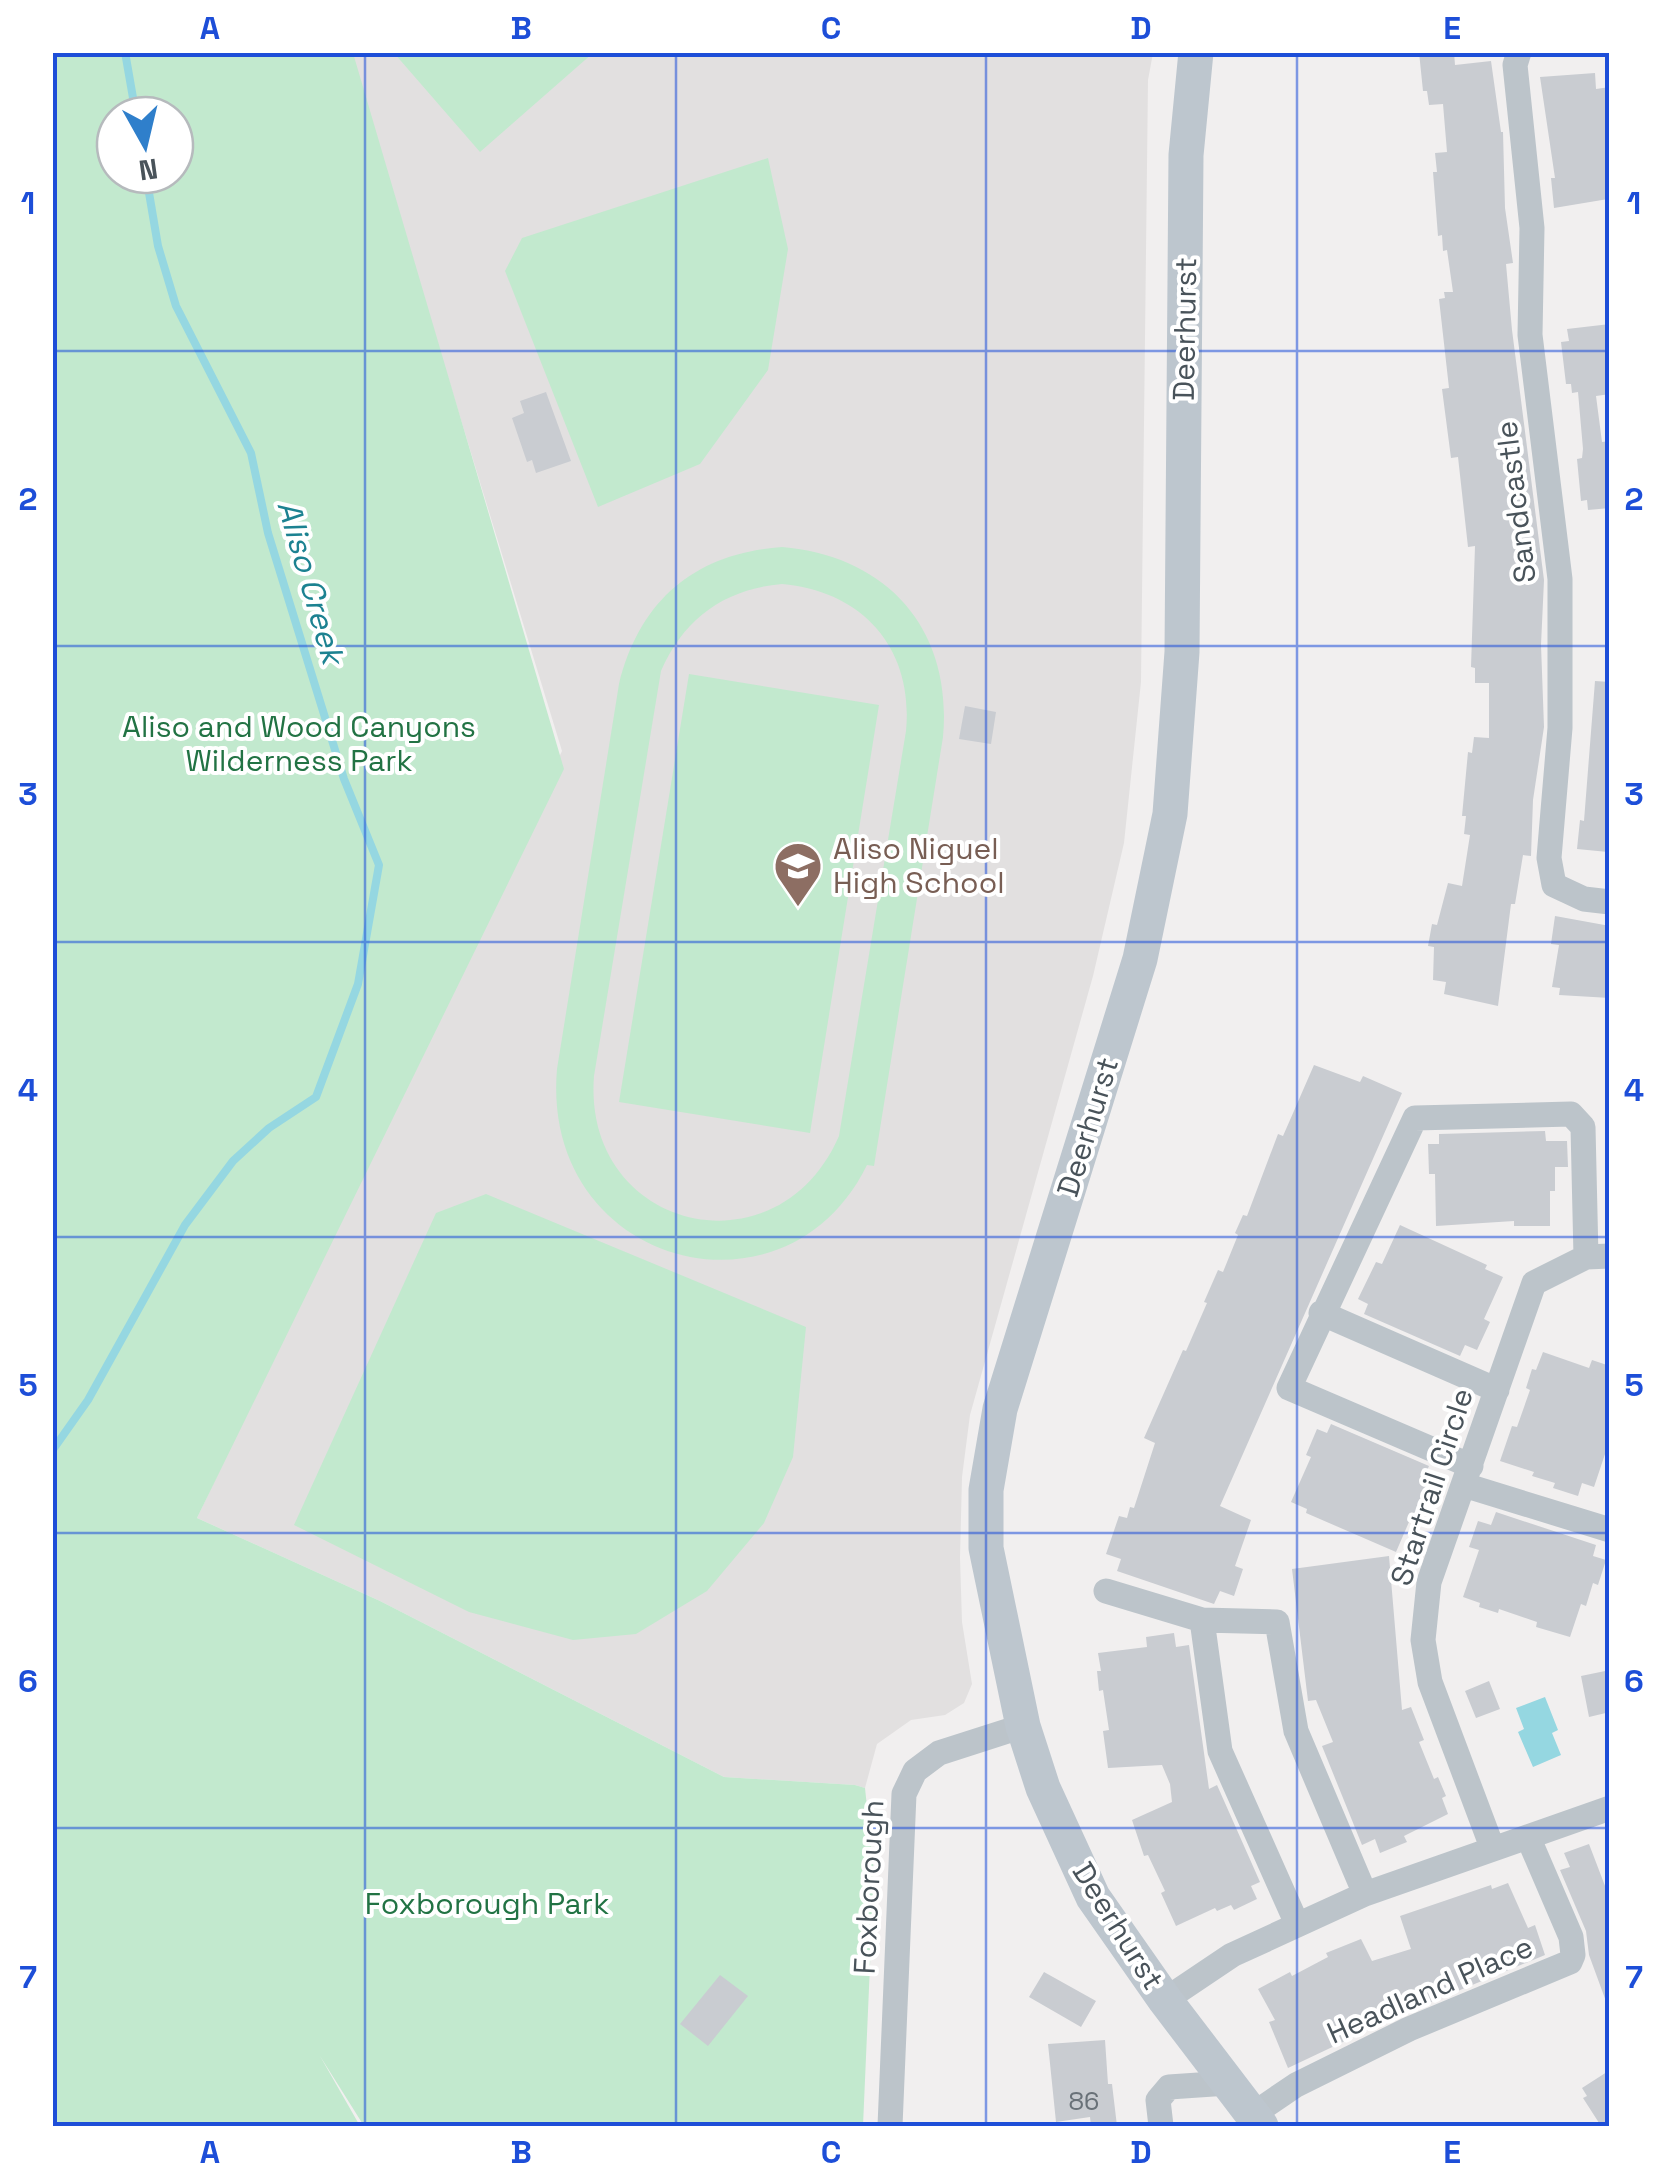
<svg xmlns="http://www.w3.org/2000/svg" width="1662" height="2179" font-family="'Space Grotesk',sans-serif">
<style>
.education{fill:#e2e0e0}
.green{fill:#c2e9ce;fill-rule:evenodd}
.water{fill:#95d7e1}
.lines{fill:none;stroke-linecap:round;stroke-linejoin:round}
.stream{stroke:#95d7e1;stroke-width:8}
.building{fill:#c9ccd1}
.street{stroke:#bcc4ca;stroke-width:25}
.secondary{stroke:#bdc6ce;stroke-width:35}
.grid{fill:none;stroke:#1d4ed8;stroke-width:2.5;stroke-opacity:0.55}
.labels{text-anchor:middle;stroke-width:8;stroke-linejoin:round;paint-order:stroke}
.number-label{font-size:25px;fill:#697178}
.street-label{font-size:30px;fill:#49535a;stroke:#fff}
.park-label{font-size:30px;fill:#227344;stroke:#fff}
.education-label{font-size:30px;fill:#785e54;stroke:#fff;text-anchor:start}
.water-label{font-size:32px;font-style:italic;fill:#1c8291;stroke:#fff}
.neatline{fill:none;stroke:#1d4ed8;stroke-width:4}
.grid-label{font-size:32px;text-anchor:middle;font-weight:bold;fill:#1d4ed8}
</style>
<rect width="100%" height="100%" fill="#f1efef"/>
<path class="education" d="M349,53H1153L1148,80L1141,682L1124,843L1093,976L970,1415L962,1477L960,1558L962,1622L972,1684L964,1703L945,1715L911,1720L877,1744L865,1788L855,1785L724,1777L380,1601L197,1518L562,751Z"/>
<path class="green" d="M52,53H353L564,769L197,1518L380,1601L724,1777L855,1785L865,1788L874,1873L863,2126H364L320,2056L360,2126H53ZM115,115H175V175H115Z
M593,53L480,152L394,53V52Z
M768,158L788,249L768,370L700,464L598,507L505,271L522,238Z
M782,547C888,556 953,630 943,737L874,1166L867,1165C785,1332 540,1265 557,1069L619,684C640,599 696,553 782,547ZM782,584C863,591 914,649 906,731L839,1136C777,1278 582,1230 594,1076L661,671C684,618 725,589 782,584Z
M689,674L879,705L810,1133L619,1102Z
M486,1194L806,1327L793,1457L764,1523L707,1591L636,1634L573,1640L469,1612L294,1525L436,1213Z"/>
<path class="water" d="M1545,1697L1558,1730L1552,1733L1561,1755L1533,1767L1518,1732L1524,1729L1516,1708Z"/>
<g class="lines">
<path class="stream" d="M125,52L136,115
M52,1451L88,1400L185,1225L233,1161L269,1128L316,1097L358,984L379,865L344,779L268,533L251,453L176,306L158,246L146,175"/>
</g>
<path class="building" d="M1419,52H1454L1455,65L1491,61L1501,132H1503L1505,208L1513,263L1506,264L1512,330L1544,580L1541,645L1544,727L1533,800L1531,856L1523,855L1515,904H1511L1498,1006L1444,994L1446,982L1433,980L1434,947L1428,946L1432,924L1437,925L1448,883L1462,886L1470,835L1464,834L1466,816H1462L1468,752L1472,753L1474,737L1489,738V683H1475V668L1471,667L1475,546L1468,547L1458,457L1451,458L1442,389L1449,388L1439,299L1445,298L1444,292H1453L1447,250L1443,251L1442,235L1438,236L1433,172H1437L1435,153L1447,152L1443,104L1429,105L1427,91H1423Z
M1595,73L1596,89L1610,87L1608,199L1554,208L1551,178H1555L1540,77Z
M1610,324V394L1596,396L1602,442L1610,441V508L1588,510L1587,500L1581,501L1577,459L1582,458L1583,449L1578,392L1572,393L1571,384H1566L1561,342L1569,341L1567,329Z
M546,392L571,461L536,473L532,460L527,462L512,418L524,413L520,401Z
M1595,681L1610,682L1608,852L1577,849L1580,820L1584,821Z
M965,706L996,712L991,744L959,739Z
M1555,916L1610,926V998L1559,995L1560,988L1552,987L1559,945L1551,944Z
M1314,1065L1360,1082L1363,1076L1402,1093L1220,1506L1251,1520L1235,1566L1243,1569L1234,1596L1220,1591L1214,1604L1117,1571L1121,1559L1106,1554L1119,1516L1127,1518L1130,1507L1134,1508L1155,1443L1144,1438L1183,1350L1186,1351L1207,1303L1204,1302L1218,1270L1223,1272L1238,1235L1235,1233L1243,1215L1247,1216L1278,1134L1283,1136Z
M1545,1131L1546,1141H1567L1568,1167H1555V1191H1550V1226H1514V1221L1436,1226L1435,1174H1429L1428,1144H1439V1134Z
M1400,1225L1487,1265L1485,1269L1503,1277L1484,1319L1490,1322L1477,1350L1465,1345L1460,1356L1364,1314L1368,1304L1358,1299L1376,1262L1382,1264Z
M1543,1352L1589,1368L1592,1360L1610,1366V1439L1594,1487L1582,1483L1578,1496L1553,1488L1555,1483L1532,1476L1534,1472L1500,1461L1512,1426L1517,1427L1530,1390L1526,1388L1532,1369L1536,1370Z
M1331,1424L1429,1466L1425,1475L1438,1481L1427,1504L1422,1502L1416,1517L1412,1515L1396,1552L1306,1513L1307,1509L1291,1502L1311,1457L1306,1455L1317,1429L1327,1433Z
M1496,1512L1596,1545L1593,1556L1606,1560L1598,1585L1593,1583L1586,1606L1581,1604L1570,1637L1536,1627L1537,1622L1499,1609L1498,1613L1479,1607L1480,1603L1463,1597L1479,1550L1469,1547L1478,1521L1491,1525Z
M1389,1556L1402,1710L1411,1707L1424,1740L1419,1742L1434,1779L1438,1777L1446,1796L1442,1798L1448,1814L1404,1836L1407,1842L1380,1853L1375,1839L1362,1845L1322,1746L1333,1742L1316,1700L1308,1701L1292,1569Z
M1174,1633L1176,1647L1189,1645L1209,1789L1217,1785L1260,1882L1251,1886L1257,1899L1234,1910L1231,1905L1217,1911L1215,1908L1176,1926L1161,1893L1165,1891L1148,1855L1144,1856L1132,1820L1172,1802L1170,1784L1162,1765L1108,1768L1103,1731L1109,1730L1103,1690L1099,1691L1097,1671H1101L1098,1653L1147,1647L1146,1637Z
M1610,1670V1712L1589,1717L1581,1676Z
M1489,1681L1500,1709L1476,1718L1465,1691Z
M1589,1844L1610,1899L1607,2004L1589,1955L1586,1931L1560,1870L1570,1867L1564,1853Z
M1508,1883L1528,1928L1535,1925L1545,1955L1402,2014L1288,2068L1269,2022L1275,2020L1258,1989L1290,1972L1292,1976L1328,1957L1326,1953L1361,1939L1372,1961L1411,1949L1400,1916L1491,1885L1492,1889Z
M1044,1972L1096,2001L1081,2027L1029,1997Z
M720,1975L748,1996L708,2046L680,2024Z
M1105,2040L1108,2084H1112L1117,2126H1091L1090,2117L1056,2122L1048,2044Z
M1610,2070V2126H1601L1583,2098L1587,2096L1582,2088Z"/>
<g class="lines">
<path class="street" d="M1519,52L1515,65L1532,228L1530,335L1560,579V728L1549,858L1554,885L1584,899L1610,902
M1321,1313L1497,1390
M1471,1466L1289,1388L1415,1118L1571,1114L1583,1127L1586,1257
M1464,1485L1610,1530
M1106,1591L1202,1620L1220,1751L1297,1924
M1202,1620L1277,1622L1296,1731L1365,1894
M1492,1847L1430,1682L1423,1640L1429,1582L1534,1283L1586,1257L1610,1256
M1165,2000L1232,1955L1365,1894L1610,1808
M1252,2115L1296,2085L1409,2029L1570,1962L1573,1955L1571,1937L1528,1837
M890,2126L904,1794L915,1771L939,1753L1023,1726
M1161,2126L1158,2100L1169,2087L1228,2083"/>
<path class="secondary" d="M1196,52L1186,155L1182,652L1170,814L1140,959L1000,1409L986,1490V1548L1023,1726L1043,1788L1093,1897L1165,2000L1261,2126"/>
</g>
<path class="grid" d="M365,52V2126M676,52V2126M986,52V2126M1297,52V2126M52,351H1610M52,646H1610M52,942H1610M52,1237H1610M52,1533H1610M52,1828H1610"/>
<defs>
<g id="school-pin" transform="scale(2.5)"><path d="M0 17L-7.5 6A9.5 9.5 0 1 1 7.5 6Z" fill="#8d6e63" stroke="#fff"/><path d="M0-5L7-2L0 1L-7-2ZM-4 1L0 2.5L4 1V4Q0 6-4 4Z" fill="#fff"/></g>
</defs>
<g fill-rule="evenodd">
<use href="#school-pin" x="798" y="866"/>
</g>
<g class="labels">
<g class="number-label">
<text x="1084" y="2110">86</text>
</g>
<g class="street-label">
<text transform="translate(1185 329) rotate(-89)" y="10">Deerhurst</text>
<text transform="translate(1516 502) rotate(-97)" y="10">Sandcastle</text>
<text transform="translate(1088 1127) rotate(-73)" y="10">Deerhurst</text>
<text transform="translate(1432 1487) rotate(-72)" y="10">Startrail Circle</text>
<text transform="translate(869 1887) rotate(-87)" y="10">Foxborough</text>
<text transform="translate(1118 1926) rotate(58)" y="10">Deerhurst</text>
<text transform="translate(1430 1990) rotate(-24)" y="10">Headland Place</text>
</g>
<g class="park-label">
<text x="299" y="737">Aliso and Wood Canyons<tspan x="299" dy="34">Wilderness Park</tspan></text>
<text x="487" y="1914">Foxborough Park</text>
</g>
<g class="education-label">
<text x="833" y="859">Aliso Niguel<tspan x="833" dy="34">High School</tspan></text>
</g>
<g class="water-label">
<text transform="translate(311 582) rotate(74)" y="11">Aliso Creek</text>
</g>
</g>
<rect width="1662" height="2179" fill="none" stroke="#ffffff" stroke-width="110"/>
<g transform="translate(145 145) rotate(172)"><circle r="48" fill="#ffffff" stroke="#b6babd" stroke-width="2.5"/>
<path d="M0-8L18 38L0 25L-18 38Z" fill="#2f7fcb"/>
<text y="-15" font-size="28" font-weight="bold" text-anchor="middle" fill="#49535a">N</text>
</g>
<rect x="55" y="55" width="1552" height="2069" class="neatline"/>
<g class="grid-label">
<text x="210" y="39">A</text>
<text x="521" y="39">B</text>
<text x="831" y="39">C</text>
<text x="1141" y="39">D</text>
<text x="1452" y="39">E</text>
<text x="28" y="214">1</text>
<text x="1634" y="214">1</text>
<text x="28" y="510">2</text>
<text x="1634" y="510">2</text>
<text x="28" y="805">3</text>
<text x="1634" y="805">3</text>
<text x="28" y="1101">4</text>
<text x="1634" y="1101">4</text>
<text x="28" y="1396">5</text>
<text x="1634" y="1396">5</text>
<text x="28" y="1692">6</text>
<text x="1634" y="1692">6</text>
<text x="28" y="1988">7</text>
<text x="1634" y="1988">7</text>
<text x="210" y="2163">A</text>
<text x="521" y="2163">B</text>
<text x="831" y="2163">C</text>
<text x="1141" y="2163">D</text>
<text x="1452" y="2163">E</text>
</g>
</svg>
